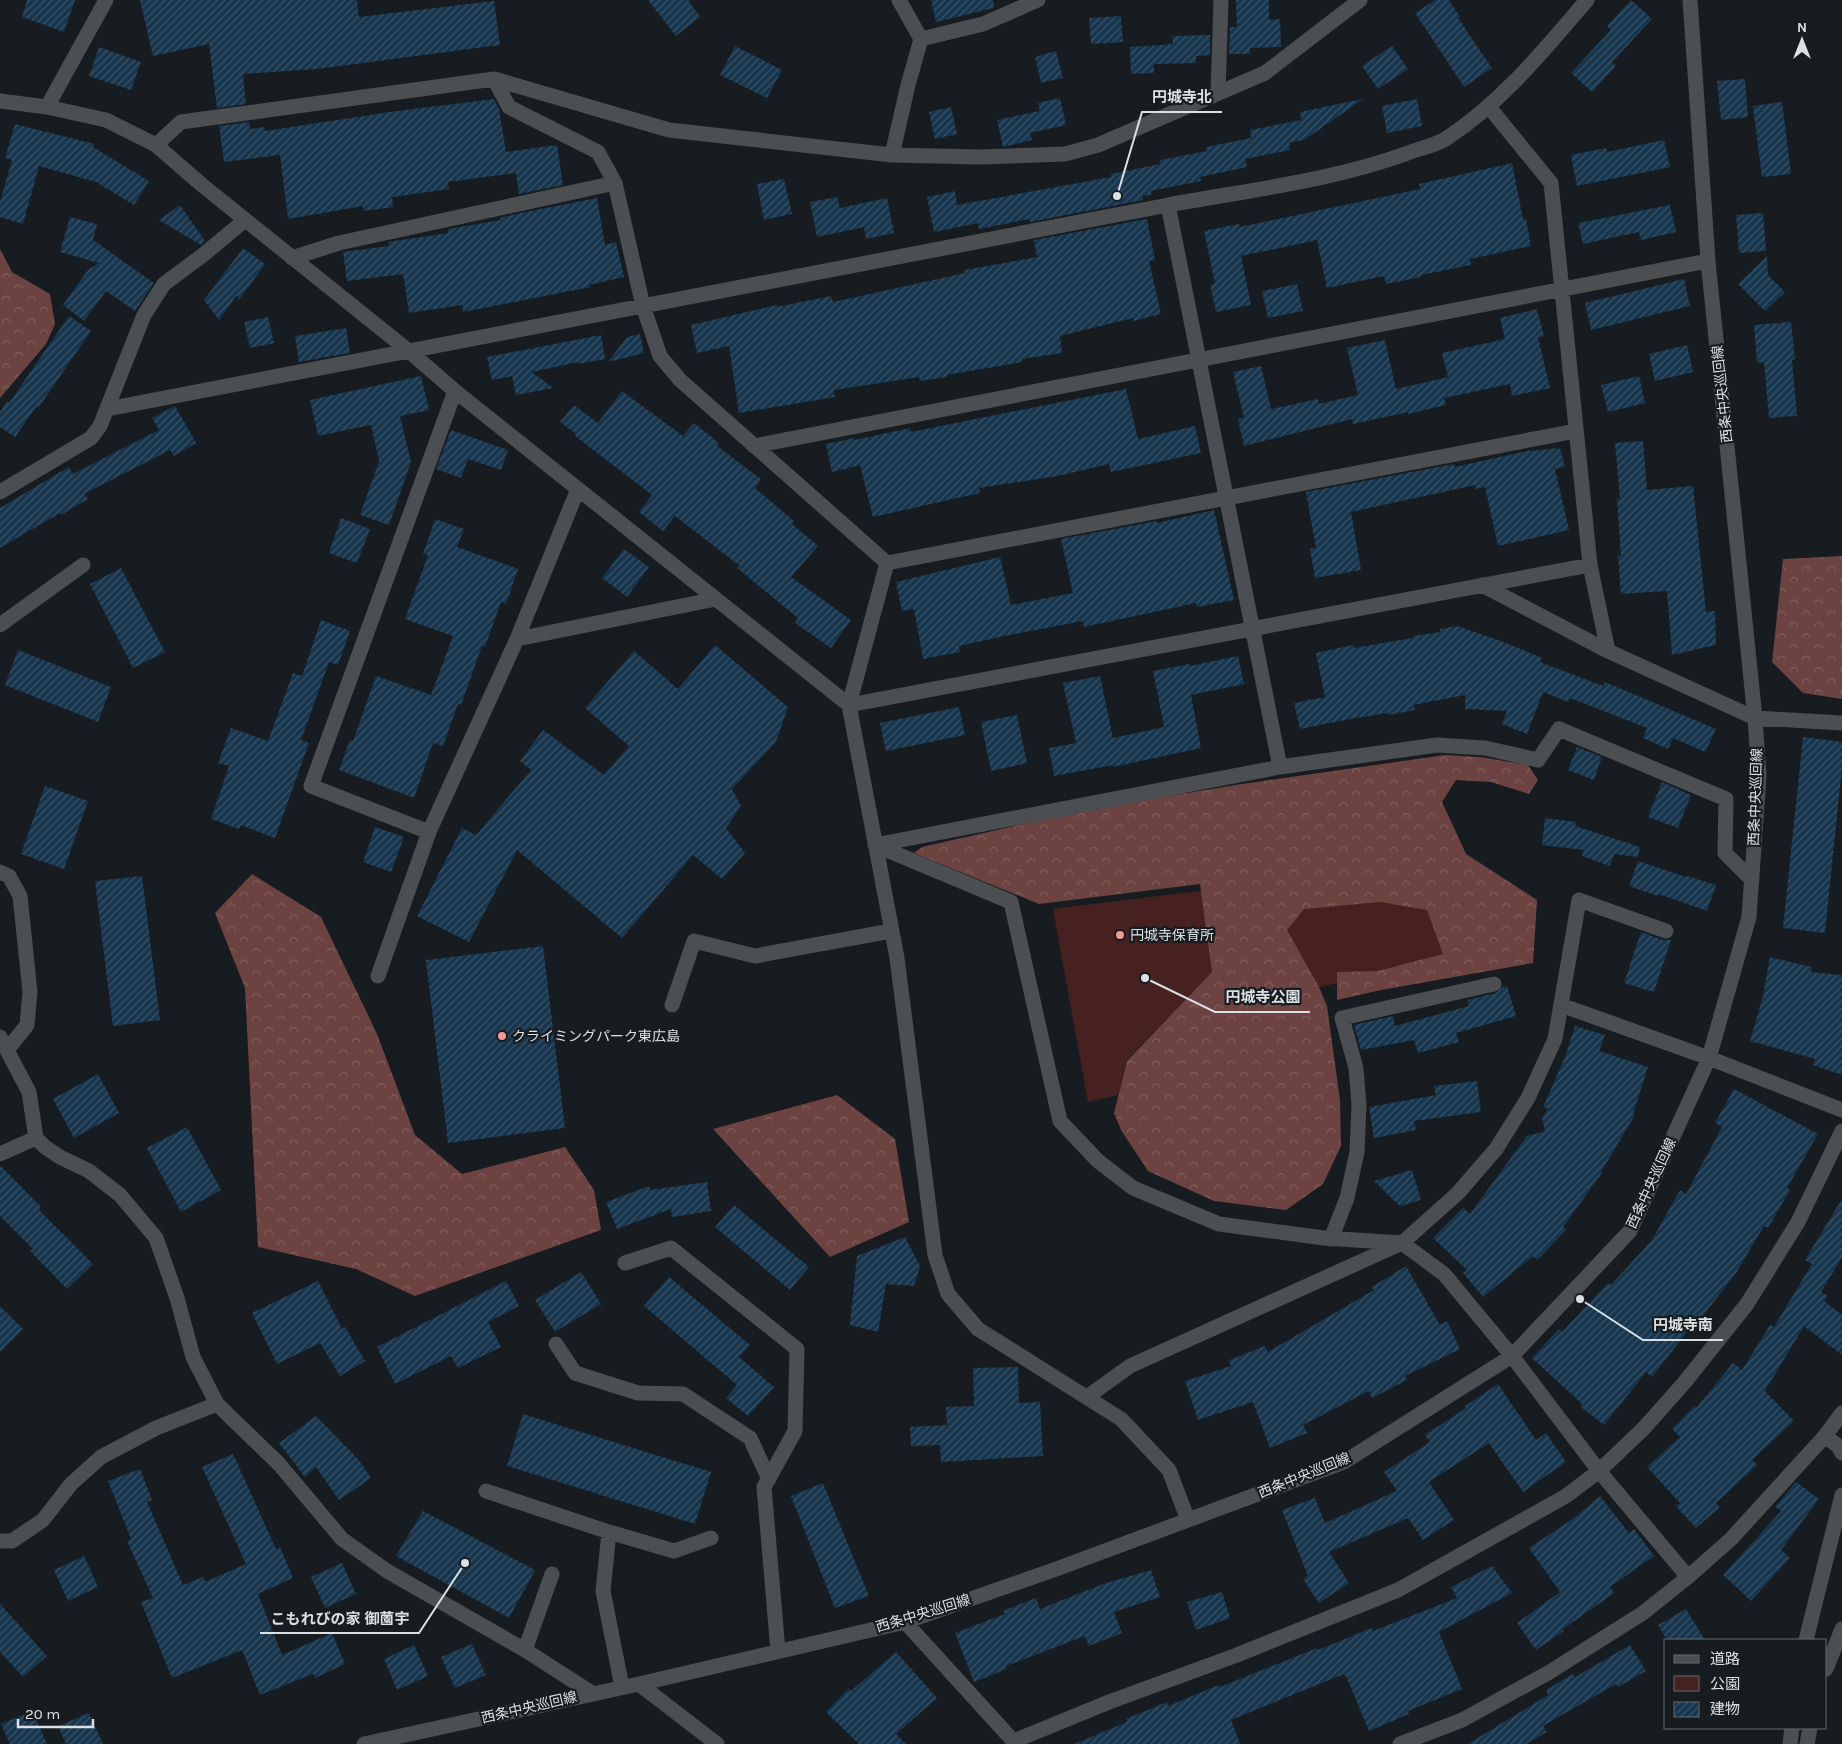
<svg xmlns="http://www.w3.org/2000/svg" width="1842" height="1744" font-family="Karla,'Noto Sans JP',sans-serif">
<style>
.green{fill:#462120}
.forest{fill:url(#forest-crowns)}
.building{fill:url(#building-hatch)}
.lines{fill:none;stroke-linecap:round;stroke-linejoin:round}
.minor{stroke:#4c4f51;stroke-width:15}
.poi-dot{fill:#f59b96;stroke:#161c20;stroke-width:2}
.labels{text-anchor:middle;stroke-width:4.5;stroke-linejoin:round;paint-order:stroke}
.street-label{font-size:14px;fill:#dce0e3;stroke:#161c20}
.poi-label{font-size:14px;fill:#dce0e3;stroke:#161c20;text-anchor:start}
.leader{fill:none;stroke:#dce0e3;stroke-width:2}
.callout-dot{fill:#dce0e3;stroke:#161c20;stroke-width:2}
.callout-label{font-size:15px;text-anchor:middle;font-weight:bold;fill:#dce0e3;stroke:#161c20;stroke-width:4.5;stroke-linejoin:round;paint-order:stroke}
</style>
<defs>
<pattern id="forest-crowns" width="20" height="18" patternUnits="userSpaceOnUse" patternTransform="scale(1.25)"><rect width="20" height="18" fill="#6c4341"/><path d="M2 6a3 3 0 1 1 6 0M12 15a3 3 0 1 1 6 0" fill="none" stroke="#805e5c"/></pattern>
<pattern id="building-hatch" width="6" height="6" patternUnits="userSpaceOnUse" patternTransform="scale(1.25)"><rect width="6" height="6" fill="#17364e"/><path d="M-1 1l2-2M0 6l6-6M5 7l2-2" fill="none" stroke="#385367"/></pattern>
</defs>
<rect width="100%" height="100%" fill="#161c20"/>
<path class="green" d="M1418,864L1486,952L1319,987L1278,983L1199,986L1127,1060L1118,1095L1088,1102L1053,909Z"/>
<path class="forest" d="M0,249L12,272L50,294L55,324L46,344L0,398Z
M1842,556V699L1803,693L1772,662L1783,559Z
M1445,755L1480,757L1528,765L1538,780L1529,794L1491,782L1456,780L1442,802L1466,854L1537,900L1533,963L1381,990L1337,1000V972L1378,971L1443,954L1427,910L1380,902L1304,909L1287,930L1319,987L1327,1006L1340,1100L1341,1146L1323,1184L1286,1210L1214,1201L1148,1171L1121,1130L1114,1113L1127,1061L1212,972L1200,884L1039,904L914,853L922,847L1090,809L1242,784Z
M252,874L321,917L377,1034L415,1135L462,1174L565,1147L594,1190L601,1230L415,1296L356,1269L258,1247L245,988L215,913Z
M837,1095L895,1139L909,1222L830,1257L713,1129Z"/>
<path class="building" d="M27,0H75L64,32L22,17Z
M140,0H357L359,17L494,1L500,45L317,69L243,74L246,104L217,108L209,44L153,56Z
M648,0H688L700,17L676,36Z
M931,0H993L994,8L936,22Z
M1236,0H1269V20L1280,19L1281,47L1250,48V54H1229L1230,27H1237Z
M1435,0H1449L1460,17L1458,18L1492,68L1464,87L1415,13Z
M1631,0L1652,19L1612,62L1616,66L1592,92L1571,73L1611,30L1607,26Z
M1121,16L1123,42L1091,44L1089,18Z
M1210,35V55L1196,56V63L1154,64V73L1131,74L1130,47L1173,44L1172,36Z
M735,46L782,70L767,98L720,75Z
M1392,46L1408,69L1378,89L1362,66Z
M99,47L141,62L131,90L89,76Z
M1056,51L1063,78L1041,83L1035,57Z
M1745,79L1748,117L1721,120L1717,81Z
M1060,98L1066,125L1030,133L1032,140L1003,147L997,120L1040,111L1038,103Z
M494,99L499,109L506,152L557,145L563,185L519,194L516,173L448,182L449,189L392,197L393,207L363,211V206L288,219L280,155L224,162L219,126L249,122L250,129L264,127L265,131L390,112Z
M1363,99L1304,140L1289,143L1290,150L1245,159L1247,167L1200,177L1201,181L1151,191L1152,195L1143,196V200L1030,222L1029,219L979,229L978,223L934,232L927,197L955,191L957,205L1111,177V174L1160,164V160L1207,151L1206,147L1251,138L1250,130L1301,120L1300,112Z
M1417,99L1422,126L1387,133L1382,106Z
M1782,102L1791,174L1762,177L1753,106Z
M951,107L957,134L935,139L929,112Z
M15,124L94,144L93,147L149,181L134,205L96,182L39,166L23,224L0,217V202L12,160L5,158Z
M1664,140L1670,167L1577,186L1571,155L1606,148L1607,152Z
M1512,163L1523,219H1526L1531,246L1470,259L1471,265L1421,275V277L1386,284L1384,276L1327,288L1317,240L1241,256L1251,305L1216,312L1210,285L1215,284L1204,231L1239,224L1240,227L1420,189L1419,184Z
M784,179L792,214L764,220L757,184Z
M837,197L840,208L887,198L894,233L866,239L864,227L817,237L810,202Z
M597,198L605,245L616,242L624,277L589,285L590,287L463,312L462,305L409,313L403,274L347,281L343,252L389,246L388,242L448,233V229L501,220L500,218L521,213Z
M180,205L205,241L201,245L159,220Z
M1670,205L1676,232L1641,240L1639,232L1583,244L1578,223Z
M1763,213L1766,251L1739,253L1736,215Z
M70,217L97,224L93,240L154,283L135,311L106,291L84,321L63,305L88,270L99,263L60,252Z
M1147,219L1155,260L1149,261L1161,314L1133,321V318L1060,336L1062,353L1022,359V362L947,375V377L920,381L919,377L834,390L835,397L739,413L729,346L697,353L691,325L777,305V307L831,296L833,302L965,273V270L1037,257L1034,240Z
M243,248L265,264L239,300L237,295L219,320L204,300Z
M1767,256L1768,275L1785,292L1765,311L1738,284Z
M1684,279L1690,306L1591,330L1585,303Z
M1297,284L1303,311L1268,318L1262,291Z
M1537,309L1544,336L1538,337L1550,388L1512,396L1510,384L1444,398L1446,405L1408,414V412L1353,424L1352,419L1244,446L1238,419L1244,417L1233,372L1261,366L1271,409L1318,399L1319,404L1358,395L1347,348L1385,340L1396,389L1448,377L1442,353L1505,339L1500,318Z
M69,316L91,331L39,407L37,406L15,437L0,427V412L7,401L9,403Z
M268,317L274,343L250,348L244,322Z
M1791,322L1795,359L1792,360L1797,416L1769,418L1764,362L1757,363L1754,325Z
M346,328L350,353L299,362L295,336Z
M640,334L644,353L608,362L627,337Z
M601,335L605,359L579,364L578,362L532,372L553,388L516,395L512,376L492,380L487,357Z
M1687,345L1693,372L1655,381L1649,354Z
M421,376L429,410L400,416L411,462L389,525L360,515L379,461L371,425L318,436L310,400Z
M1639,376L1645,403L1608,412L1601,385Z
M1126,389L1138,439L1195,426L1201,453L1111,472L1109,464L1058,476L979,488L980,493L873,517L860,465L832,472L826,444L854,438L855,440L910,428L911,432Z
M622,391L683,436L694,423L719,443L717,446L761,479L755,488L794,521L792,524L818,546L791,577L851,620L831,648L795,623L798,618L737,568L740,566L675,516L663,531L639,512L652,495L575,436L576,434L560,422L574,405L598,423Z
M175,406L196,443L174,456L170,450L84,494L88,499L61,515L60,513L0,548V508L69,467L73,474L159,430L152,418Z
M451,430L508,450L501,470L468,459L461,478L436,469Z
M1643,441L1647,490L1693,486L1706,612L1715,611L1716,645L1672,655L1667,591L1621,594L1618,556H1621L1617,499H1620L1615,443Z
M1560,448L1565,467L1555,469L1569,530L1498,546L1485,487L1476,489L1475,485L1351,512L1361,570L1315,578L1310,549L1316,548L1306,492L1454,464L1455,467L1527,451Z
M1214,510L1234,600L1197,607L1196,603L1084,627L1083,621L1004,636L959,646L960,652L923,659L914,609L902,611L896,582L1000,557L1011,605L1073,593L1061,539L1157,521V523Z
M341,518L370,529L357,563L329,553Z
M435,519L464,529L457,547L518,569L506,604L501,602L485,647L482,646L461,705L458,704L443,746L433,743L414,798L339,770L350,740L353,741L376,676L431,695L453,636L405,619L428,555L423,554Z
M624,549L649,567L627,597L602,578Z
M121,568L165,652L133,668L90,584Z
M321,620L350,631L338,665L329,662L301,740L309,743L275,838L241,825L239,829L211,819L229,766L218,763L231,728L268,741L293,673L302,676Z
M1457,626L1501,641L1542,658L1540,662L1603,686L1605,682L1716,729L1705,752L1673,738L1668,749L1643,738L1647,728L1570,698L1568,702L1543,692L1527,734L1502,724L1507,711L1465,709V695L1414,705L1415,710L1389,715L1388,713L1350,719L1300,729L1294,703L1325,697L1316,653L1353,645L1354,648L1413,638V636L1440,632V629Z
M715,645L788,707L776,742L732,789L741,806L726,828L745,853L722,879L693,855L622,938L517,850L469,942L417,916L462,828L476,835L531,770L520,761L543,730L604,775L629,746L585,708L634,651L678,689Z
M18,650L111,687L98,722L5,685Z
M1238,656L1244,684L1191,695L1201,748L1113,767V765L1054,776L1049,748L1076,743L1063,683L1100,676L1113,738L1164,727L1153,671L1190,664V666Z
M959,707L965,735L886,751L880,723Z
M1017,715L1027,763L991,771L981,722Z
M1803,737L1842,742V767L1825,933L1783,928Z
M1577,747L1602,757L1594,780L1568,770Z
M1662,782L1691,795L1678,828L1648,817Z
M45,786L88,801L64,869L21,854Z
M1545,818L1576,822L1575,826L1640,847L1638,857L1614,854L1610,866L1582,856L1584,850L1542,845Z
M375,827L404,837L391,872L363,862Z
M1638,861L1686,877L1687,876L1716,885L1707,911L1659,894L1658,896L1629,886Z
M142,876L160,1020L113,1026L95,881Z
M1641,932L1663,940H1671L1654,992L1624,983Z
M543,946L565,1128L448,1143L426,960Z
M1770,957L1812,967L1811,972L1842,975V1075L1813,1065L1815,1059L1750,1041L1765,989H1764Z
M1507,986L1516,1016L1456,1033L1459,1042L1418,1053L1414,1040L1361,1050L1354,1025L1393,1016L1395,1026L1469,1006L1467,1000L1496,993L1503,987Z
M1575,1026L1605,1035L1599,1051L1648,1067L1633,1114L1635,1115L1601,1172L1602,1173L1563,1227L1566,1230L1537,1260L1533,1256L1483,1297L1463,1273L1467,1270L1433,1238L1463,1208L1470,1214L1527,1136L1545,1131L1542,1118L1548,1109L1543,1107L1565,1057Z
M98,1074L119,1113L74,1138L53,1099Z
M1477,1081L1481,1112L1414,1121L1416,1130L1374,1138L1369,1107L1436,1095L1434,1086Z
M1734,1089L1818,1134L1787,1188L1790,1190L1768,1228L1764,1226L1736,1273L1692,1330L1690,1328L1652,1377L1646,1372L1604,1425L1581,1407L1582,1404L1532,1358L1559,1329L1562,1332L1608,1283L1611,1285L1652,1240L1680,1190L1686,1194L1722,1127L1715,1123Z
M187,1127L221,1190L181,1212L147,1148Z
M0,1165L41,1207L39,1210L93,1264L67,1289L30,1251L33,1249L0,1216Z
M1412,1170L1421,1200L1400,1206L1374,1181Z
M707,1182L711,1211L672,1217L671,1209L617,1229L606,1202L649,1186L650,1190Z
M1842,1199V1257L1821,1292L1828,1296L1824,1301L1842,1315V1355L1804,1326L1765,1391L1794,1421L1752,1460L1757,1465L1716,1503L1720,1507L1696,1528L1676,1506L1680,1503L1647,1467L1680,1437L1672,1429L1694,1406L1696,1408L1733,1363L1742,1370L1770,1325L1774,1327L1812,1264L1805,1260Z
M734,1205L809,1267L790,1290L715,1227Z
M905,1237L920,1266L914,1286L886,1284L878,1332L850,1325L857,1256Z
M1406,1266L1440,1325L1447,1321L1460,1349L1405,1376L1407,1380L1372,1398L1369,1391L1303,1425L1307,1433L1270,1448L1253,1402L1198,1420L1185,1381L1231,1366L1229,1360L1265,1346L1268,1352L1374,1290L1372,1287Z
M581,1272L601,1304L555,1332L535,1300Z
M669,1277L750,1345L739,1357L774,1387L748,1416L726,1398L737,1385L644,1306Z
M318,1281L342,1329L345,1327L365,1361L340,1376L320,1343L277,1364L252,1313Z
M506,1281L519,1306L488,1322L501,1347L458,1368L451,1356L395,1384L377,1347Z
M0,1306L23,1329L0,1352Z
M1018,1367L1019,1403L1040,1402L1043,1456L941,1462L940,1445L911,1446L910,1427L947,1425L946,1407L974,1406L973,1368Z
M1498,1384L1536,1440L1546,1433L1566,1462L1523,1492L1489,1443L1429,1482L1454,1520L1423,1540L1408,1518L1329,1552L1349,1583L1319,1603L1303,1579L1308,1576L1282,1510L1315,1498L1325,1523L1397,1491L1384,1472L1430,1442L1425,1435L1466,1408L1465,1406Z
M523,1414L711,1472L695,1524L507,1466Z
M316,1416L358,1459L371,1478L339,1500L316,1467L305,1477L279,1443Z
M233,1454L276,1549L280,1547L293,1578L258,1594L282,1655L332,1633L345,1664L315,1678L313,1674L260,1695L242,1650L172,1678L141,1602L153,1598L127,1541L131,1539L108,1481L140,1469L152,1500L147,1502L183,1585L203,1577L205,1582L246,1564L202,1467Z
M1796,1482L1819,1499L1781,1550L1790,1558L1751,1601L1723,1575L1781,1511L1775,1507Z
M823,1483L869,1596L835,1608L791,1496Z
M1600,1496L1629,1533L1634,1529L1654,1556L1610,1587L1614,1593L1563,1629L1564,1631L1536,1650L1517,1623L1560,1592L1529,1548L1574,1518Z
M423,1511L535,1570L509,1618L396,1556Z
M84,1556L98,1587L68,1601L54,1570Z
M342,1563L356,1594L325,1608L311,1577Z
M1492,1566L1512,1593L1439,1632L1462,1689L1408,1711L1409,1714L1369,1731L1346,1676L1345,1677L1344,1674L1231,1720L1240,1744H1074L1127,1722L1126,1719L1167,1702L1168,1706L1219,1685L1220,1687L1317,1648L1318,1650L1372,1628L1373,1631L1457,1598L1451,1587Z
M1151,1570L1160,1597L1114,1612L1122,1633L1089,1646L1085,1636L1006,1666L1007,1669L974,1682L955,1633L1005,1614L1003,1611L1036,1598L1040,1609L1103,1584Z
M1222,1592L1230,1618L1196,1630L1187,1602Z
M0,1604L47,1656L23,1677L0,1652Z
M1686,1609L1705,1640H1667L1658,1625Z
M472,1644L486,1675L455,1688L441,1657Z
M414,1645L428,1676L397,1690L384,1659Z
M1630,1645L1646,1671L1618,1687L1616,1684L1543,1726L1547,1732L1526,1744H1468L1548,1695L1546,1690L1573,1674L1575,1677Z
M896,1652L937,1698L896,1734L906,1744H859L826,1712L849,1688L851,1691Z
M32,1711L47,1744H10L1,1724Z
M89,1713L103,1744H66L58,1726Z"/>
<g class="lines">
<path class="minor" d="M921,39L983,24L1038,0
M494,79L509,107L598,152L615,183L643,306L660,356L680,380L887,563L849,705L1590,565
M1218,93L1221,0
M0,101L47,107L106,120L156,145L202,185L410,352L455,391L849,705L897,958L935,1255L948,1294L978,1329L1121,1419L1169,1470L1188,1520
M47,107L106,0
M1489,107L1551,183L1590,565L1608,651
M156,145L181,122L494,79L669,130L892,155L979,157L1065,154L1098,145L1265,73L1360,0
M892,155L908,85L921,39L899,0
M1168,205L1280,767
M292,258L339,243L615,183
M107,409L1168,205C1249,190 1331,181 1408,153C1421,148 1437,145 1447,138C1503,101 1544,50 1587,0
M754,446L1708,261
M0,492L91,438L100,426L144,315L164,284L203,255L245,220
M887,563L1576,431
M1482,585L1608,651L1755,718L1842,723
M0,625L83,565
M517,639L578,489
M429,832L311,786L455,391
M875,845L1011,902L1060,1121L1098,1161L1133,1188L1219,1224L1324,1238L1402,1243L1444,1274L1512,1356L1599,1471L1688,1577
M875,845L1280,767L1437,745L1485,748L1538,760L1559,729L1726,799L1725,853L1752,880
M0,872L9,876L20,896L30,992L27,1025L7,1050
M378,976L429,832L517,639L716,599
M672,1005L694,941L755,956L891,931
M1561,1005L1709,1058L1842,1110
M0,1037L29,1092L36,1138L45,1147L60,1157L89,1171L120,1195L156,1238L177,1298L193,1357L217,1404L279,1464L342,1539L387,1571L525,1650L592,1693
M0,1154L36,1138
M1331,1239L1347,1198L1357,1152L1359,1105L1356,1068L1342,1018L1494,984
M625,1263L671,1248L797,1349L795,1431L764,1487L778,1651
M556,1344L575,1373L638,1393L683,1394L750,1438L769,1479
M1087,1397L1130,1366L1402,1243L1458,1193L1496,1149L1528,1098L1555,1039L1579,900L1666,931
M1825,1436L1838,1446L1842,1453
M486,1491L609,1532L674,1551L711,1538
M609,1532L603,1591L622,1687
M0,1541H12L43,1520L71,1484L101,1457L156,1428L217,1404
M905,1622L1016,1744
M1806,1640L1842,1495
M525,1650L552,1574
M1826,1669L1842,1629
M639,1684L717,1744
M1014,1741L1109,1702L1237,1655L1398,1590L1566,1496L1599,1471L1644,1428L1684,1383L1747,1304L1798,1222L1842,1131
M364,1744L639,1684L905,1622L1059,1568L1344,1462L1512,1356L1630,1231L1709,1058L1749,917L1759,776L1755,718L1708,261L1690,0
M1400,1744L1462,1720L1548,1673L1643,1613L1688,1577L1731,1539L1825,1436L1842,1413
M1790,1744L1792,1728
M1807,1744L1810,1728"/>
</g>
<g class="poi-dot">
<circle cx="1120" cy="935" r="5"/>
<circle cx="502" cy="1036" r="5"/>
</g>
<g class="labels">
<g class="street-label">
<text transform="translate(1722 394) rotate(-96)" y="5">西条中央巡回線</text>
<text transform="translate(1755 797) rotate(-88)" y="5">西条中央巡回線</text>
<text transform="translate(1651 1183) rotate(-65)" y="5">西条中央巡回線</text>
<text transform="translate(1304 1475) rotate(-22)" y="5">西条中央巡回線</text>
<text transform="translate(923 1613) rotate(-17)" y="5">西条中央巡回線</text>
<text transform="translate(529 1707) rotate(-13)" y="5">西条中央巡回線</text>
</g>
<g class="poi-label">
<text x="1130" y="940">円城寺保育所</text>
<text x="512" y="1041">クライミングパーク東広島</text>
</g>
</g>
<path class="leader" d="M1117 196L1142 112H1222M1145 978L1215 1012H1310M1580 1299L1643 1340H1723M465 1563L419 1633H260"/>
<g class="callout-dot">
<circle cx="1117" cy="196" r="5"/>
<circle cx="1145" cy="978" r="5"/>
<circle cx="1580" cy="1299" r="5"/>
<circle cx="465" cy="1563" r="5"/>
</g>
<g class="callout-label">
<text x="1182" y="102">円城寺北</text>
<text x="1263" y="1002">円城寺公園</text>
<text x="1683" y="1330">円城寺南</text>
<text x="340" y="1624">こもれびの家 御薗宇</text>
</g>
<rect x="1664" y="1639" width="162" height="90" fill="#161c20" stroke="#656a6e"/>
<rect x="1674" y="1655" width="25" height="8" fill="#4c4f51" stroke="#656a6e"/>
<text x="1710" y="1664" font-size="15" fill="#dce0e3">道路</text>
<rect x="1674" y="1676" width="25" height="15" fill="#462120" stroke="#656a6e"/>
<text x="1710" y="1689" font-size="15" fill="#dce0e3">公園</text>
<rect x="1674" y="1702" width="25" height="15" fill="url(#building-hatch)" stroke="#656a6e"/>
<text x="1710" y="1714" font-size="15" fill="#dce0e3">建物</text>
<g transform="translate(1802 40)" stroke="#161c20" stroke-width="4" paint-order="stroke">
<path d="M0-4L9 19L0 12L-9 19Z" fill="#dce0e3"/>
<text y="-8" font-size="14" font-weight="bold" text-anchor="middle" fill="#dce0e3">N</text>
</g>
<path d="M18 1719v8h75v-8" fill="none" stroke="#dce0e3" stroke-width="2.5"/>
<text x="25" y="1719" font-size="15" fill="#dce0e3" stroke="#161c20" stroke-width="4" paint-order="stroke">20 m</text>
</svg>
